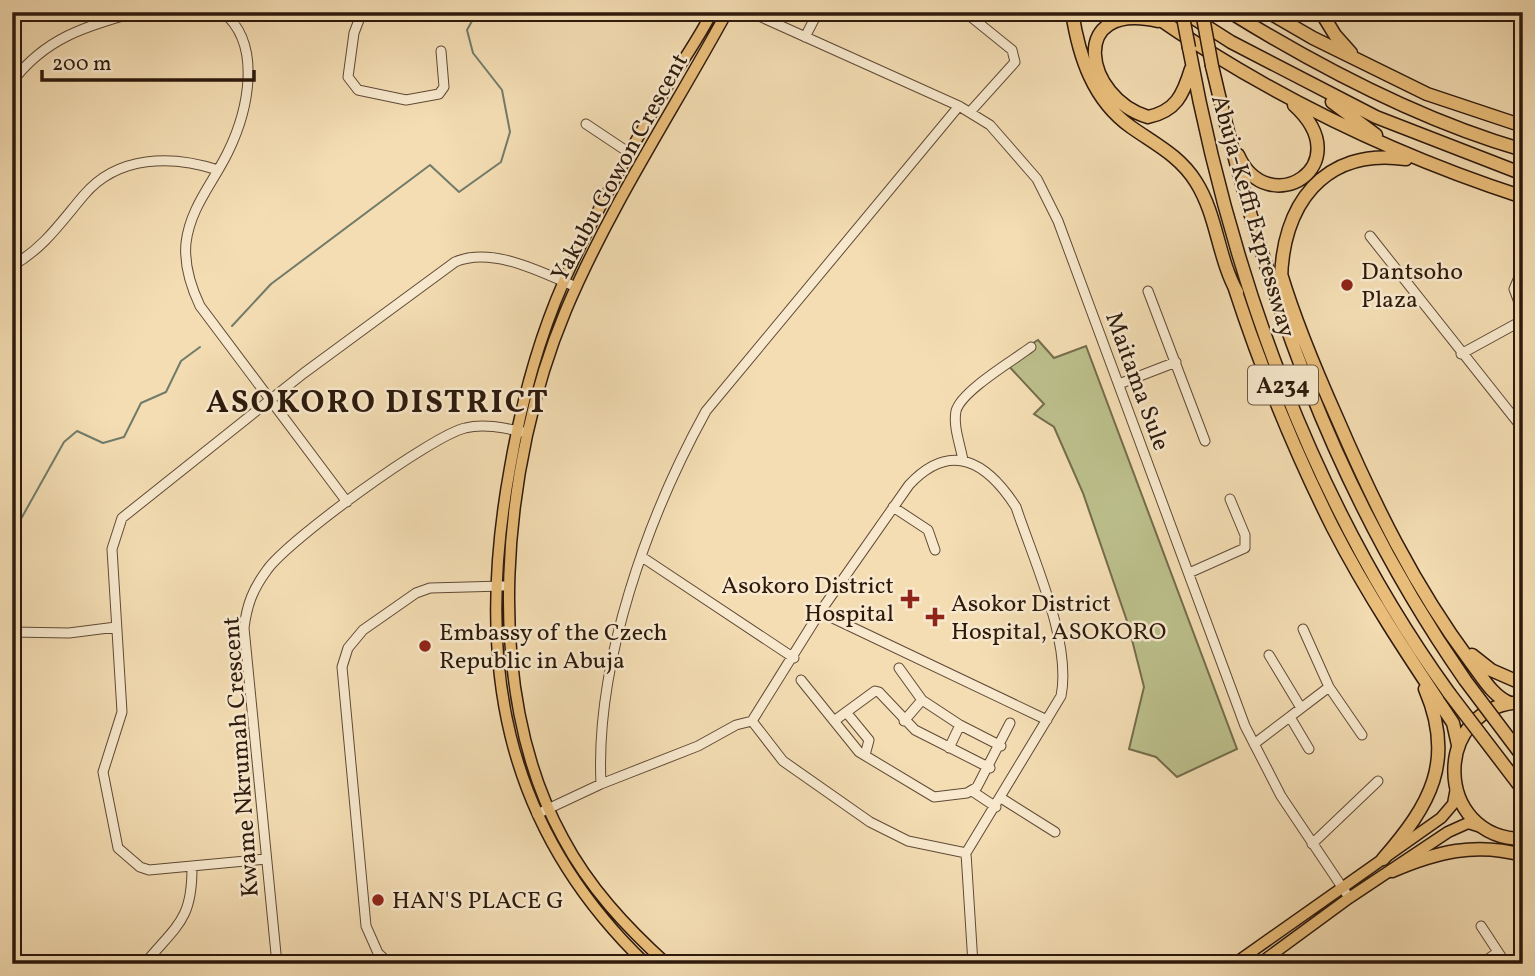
<svg xmlns="http://www.w3.org/2000/svg" width="1535" height="976" font-family="Vollkorn,serif">
<style>
.green{fill:#bcc08c;stroke:#746c4c;stroke-width:2}
.lines{fill:none;stroke-linecap:round;stroke-linejoin:round}
.stream{stroke:#707b6a;stroke-width:2}
.minor-casing{stroke:#5f4a36;stroke-width:11}
.major-casing{stroke:#2d190c;stroke-width:13}
.highway-casing{stroke:#2d190c;stroke-width:15}
.minor{stroke:#f8e9ce;stroke-width:9}
.major{stroke:#eabe7a;stroke-width:10}
.highway{stroke:#eabe7a;stroke-width:12}
.highway-bridge-casing{stroke:#2d190c;stroke-width:15;stroke-linecap:butt}
.highway-bridge{stroke:#eabe7a;stroke-width:12}
.poi-dot{fill:#8f2418;stroke:#f8e9ce;stroke-width:2.5}
.labels{text-anchor:middle;stroke-width:5;stroke-linejoin:round;paint-order:stroke}
.shield{fill:#f8e9ce;stroke:#6a5746;stroke-width:2}
.shield-label{font-size:23px;font-weight:bold;fill:#2d190c}
.street-label{font-size:24px;fill:#2d190c;stroke:#f8e9ce}
.poi-label{font-size:24px;fill:#2d190c;stroke:#f8e9ce;text-anchor:start}
.district-label{font-size:32px;font-weight:bold;letter-spacing:2px;fill:#2d190c;stroke:#f8e9ce}
</style>
<rect width="100%" height="100%" fill="#f4ddb3"/>
<filter id="stains"><feTurbulence type="fractalNoise" baseFrequency=".00286" numOctaves="4"/><feColorMatrix values="0 0 0 0 .2 0 0 0 0 .09 0 0 0 0 .02 0 0 0 .5 -.17"/></filter>
<radialGradient id="worn" r=".72"><stop offset=".6" stop-color="#630" stop-opacity="0"/><stop offset="1" stop-color="#630" stop-opacity=".3"/></radialGradient>
<path class="green" d="M1038,340L1054,358L1086,346L1237,749L1177,777L1156,757L1129,749L1144,687L1128,624L1083,493L1054,427L1034,414L1044,404L1004,361Z"/>
<g class="lines">
<path class="stream" d="M232,326L271,284L430,165L459,192L501,162L510,132L502,90L473,53L467,30L477,12
M12,535L64,442L77,431L103,443L124,437L141,403L166,392L181,361L200,347
M12,897L18,916L12,951"/>
<g class="minor-casing">
<path id="minor" d="M223,12C263,45 248,111 228,152C213,183 190,208 186,243C184,264 191,287 200,306L347,502
M362,12L354,33L348,77L358,90L406,100L439,94L444,87L441,51
M750,12L959,106L990,125L1037,179L1058,221L1245,726L1281,796L1346,893
M965,12L1012,50L1015,62L970,112
M233,21L242,12
M805,37L818,12
M12,82C45,38 86,26 137,12
M586,124L631,154
M1370,236L1523,429
M12,266C44,248 61,222 84,195C118,155 172,155 218,170
M1523,268L1514,289L1523,313
M1148,291L1205,441
M1461,354L1523,320
M1119,384L1176,362
M963,460C960,444 953,426 956,411C961,391 1014,360 1031,347
M893,507L928,530L935,550
M642,557L794,658
M1189,573L1245,548V535L1230,499
M820,612L1047,720
M1303,629L1329,687L1362,735
M12,632L69,633L116,627
M1269,655L1301,708
M899,668L922,700L960,725L1001,746
M801,680L859,752L934,797L967,793L977,787L1010,723
M846,712L869,740L865,755
M1290,717L1309,749
M752,721L783,761L870,822L908,841L966,853
M834,721L875,691L879,692L915,730L990,768
M904,721L922,700
M1254,744L1329,687
M949,748L960,725
M601,784C595,663 648,516 706,411L959,106
M972,791L996,807
M1001,798L1055,832
M537,814L601,784L698,746L736,725L752,721L820,612L909,485C951,440 987,462 1016,507C1033,559 1072,642 1061,696L966,853L973,964
M1312,844L1378,781
M266,859L149,870L140,867L118,848L103,772L122,712L112,549L122,518L304,373L455,262C492,246 541,272 576,287
M1481,926L1506,964
M114,964L147,961C178,924 192,919 192,868
M277,964L244,628C247,604 253,589 267,570C288,540 431,436 465,428C484,423 505,428 523,432
M390,964L378,953L366,926L342,667L348,648L363,630L416,593L430,588L503,586
M1481,964L1498,952"/>
</g>
<g class="major-casing">
<path id="major" d="M646,964C501,825 475,659 510,468C521,404 538,340 564,281C595,212 633,145 671,80C685,57 700,36 712,12
M667,964C626,927 589,887 563,838C480,688 502,463 566,310C610,206 673,111 727,12
M1234,964L1441,818L1453,804L1456,788
M1259,964L1349,898L1448,832L1468,823L1481,827"/>
</g>
<g class="highway-casing">
<path id="highway" d="M1072,12C1079,57 1093,100 1131,127C1155,144 1180,156 1196,182C1217,215 1218,258 1237,292
M1149,12C1264,92 1390,154 1523,197
M1184,12L1231,42L1376,117L1523,174
M1230,12C1319,67 1422,121 1523,150
M1268,12L1313,38L1427,94L1523,126
M1321,12L1335,35L1351,53
M1158,21C1067,0 1084,98 1148,117C1176,111 1183,95 1191,69
M1189,48C1231,276 1312,503 1449,693
M1212,66C1263,287 1334,492 1465,680
M1332,102L1376,135
M1238,155C1267,222 1361,166 1294,105
M1281,274C1296,324 1316,371 1337,418C1374,504 1414,586 1470,661C1481,675 1492,696 1510,703
M1281,283C1281,206 1323,147 1406,159
M1234,286C1261,369 1294,450 1333,528C1368,596 1411,660 1453,723L1458,745
M1472,655L1491,670L1523,684
M1523,702C1430,705 1433,839 1523,839
M1383,859C1430,805 1456,761 1425,689
M1392,871C1436,852 1475,842 1523,855"/>
</g>
<use href="#minor" class="minor"/>
<use href="#major" class="major"/>
<use href="#highway" class="highway"/>
<g class="highway-bridge-casing">
<path id="highway-bridge" d="M1182,12L1189,48
M1202,12L1212,66
M1465,680L1523,757
M1449,693L1523,790"/>
</g>
<use href="#highway-bridge" class="highway-bridge"/>
</g>
<g class="poi-dot">
<circle cx="1347" cy="285" r="7"/>
<path d="M906.5 588.5h7v7h7v7h-7v7h-7v-7h-7v-7h7z"/>
<path d="M931.5 606.5h7v7h7v7h-7v7h-7v-7h-7v-7h7z"/>
<circle cx="425" cy="646" r="7"/>
<circle cx="378" cy="900" r="7"/>
</g>
<g class="labels">
<rect class="shield" x="1248" y="365.5" width="70" height="39" rx="5"/>
<g class="shield-label">
<text x="1283" y="393">A234</text>
</g>
<g class="street-label">
<text transform="translate(619 167) rotate(-61)" y="8">Yakubu Gowon Crescent</text>
<text transform="translate(1254 216) rotate(74)" y="8">Abuja-Keffi Expressway</text>
<text transform="translate(1138 381) rotate(70)" y="8">Maitama Sule</text>
<text transform="translate(240 757) rotate(-94)" y="8">Kwame Nkrumah Crescent</text>
</g>
<g class="poi-label">
<text x="1361" y="279">Dantsoho<tspan x="1361" dy="28">Plaza</tspan></text>
<text x="894" y="593" text-anchor="end">Asokoro District<tspan x="894" dy="28">Hospital</tspan></text>
<text x="951" y="611">Asokor District<tspan x="951" dy="28">Hospital, ASOKORO</tspan></text>
<text x="439" y="640">Embassy of the Czech<tspan x="439" dy="28">Republic in Abuja</tspan></text>
<text x="392" y="908">HAN'S PLACE G</text>
</g>
<g class="district-label">
<text x="378" y="412">ASOKORO DISTRICT</text>
</g>
</g>
<rect width="1535" height="976" fill="none" stroke="#f4ddb3" stroke-width="42"/>
<rect x="14" y="14" width="1507" height="948" fill="none" stroke="#2d190c" stroke-width="3.5"/>
<rect x="21" y="21" width="1493" height="934" fill="none" stroke="#2d190c" stroke-width="2"/>
<path d="M42 70v10h212v-10" fill="none" stroke="#2d190c" stroke-width="3.5"/>
<text x="52" y="70" font-size="21" fill="#2d190c" stroke="#f8e9ce" stroke-width="5" paint-order="stroke">200 m</text>
<rect width="100%" height="100%" filter="url(#stains)"/>
<rect width="100%" height="100%" fill="url(#worn)"/>
</svg>
